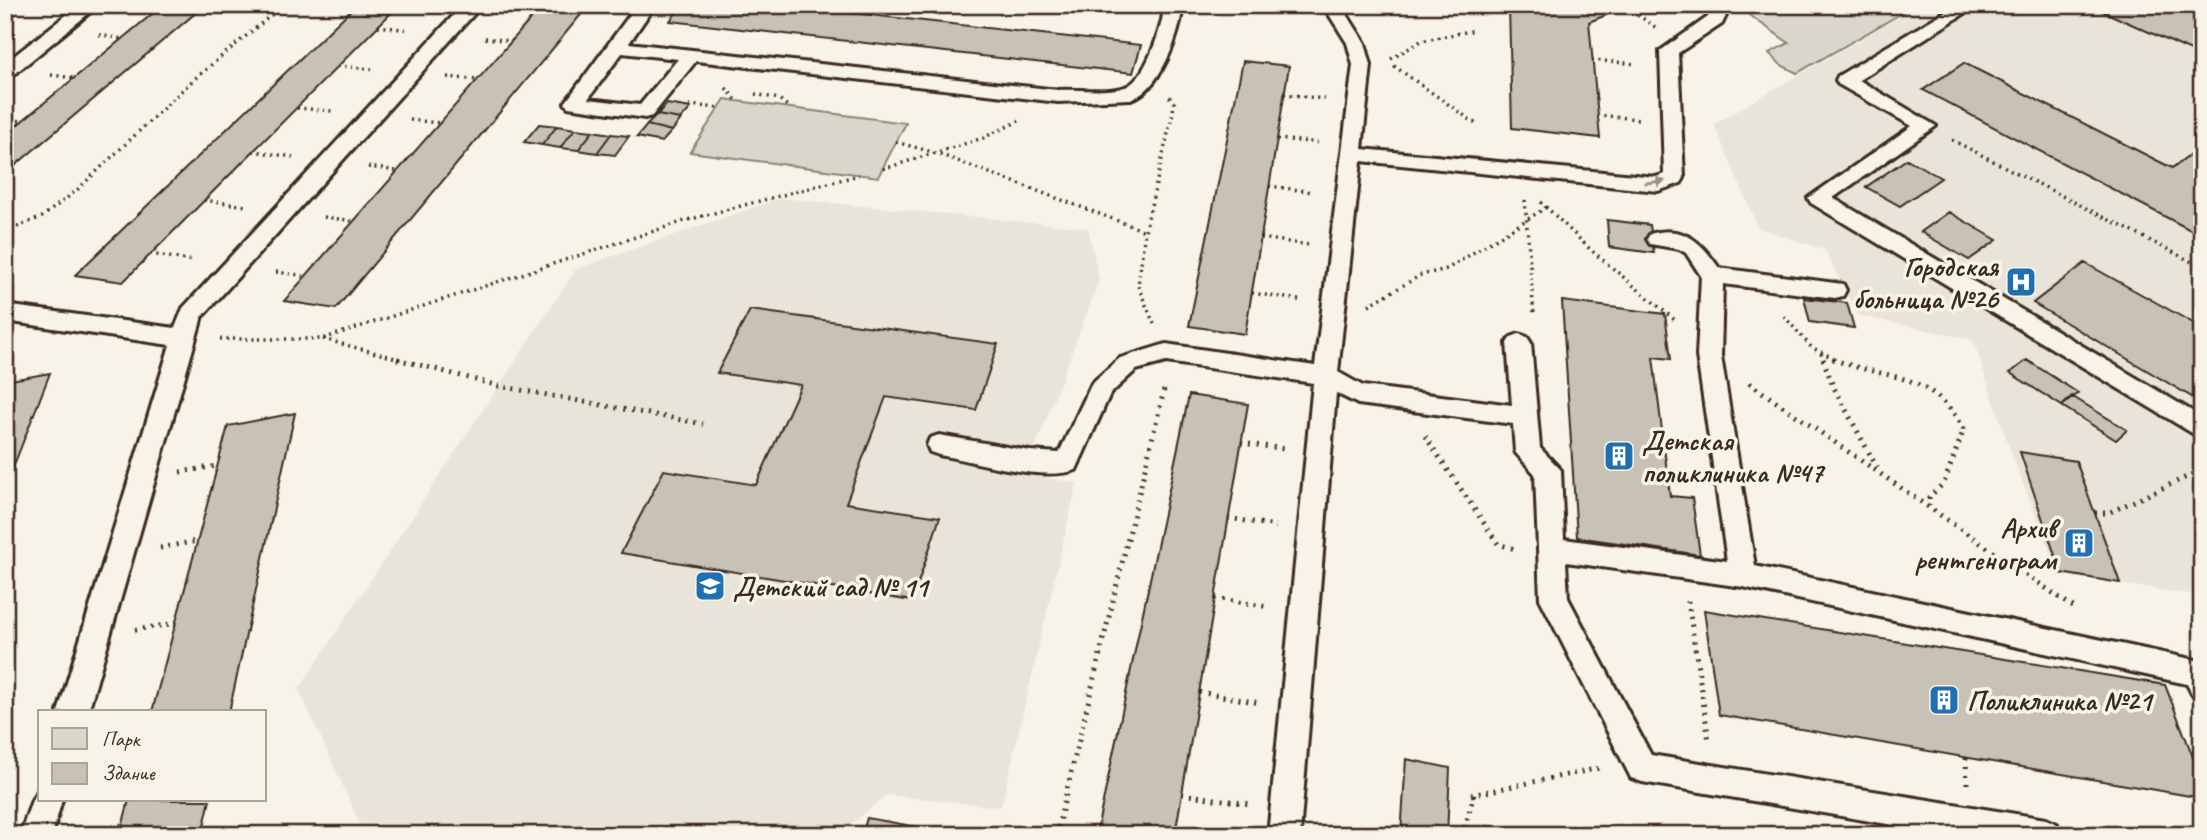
<svg xmlns="http://www.w3.org/2000/svg" width="2207" height="840" font-family="Caveat,sans-serif">
<style>
.built{fill:#e9e4d9}
.green{fill:#dbd6cb;stroke:#8b8074;stroke-width:2}
.building{fill:#c8c1b6;stroke:#3b2a1e;stroke-width:2}
.lines{fill:none;stroke-linecap:round;stroke-linejoin:round}
.lane-casing{stroke:#3b2a1e;stroke-width:6}
.path-far1{stroke:#3b2a1e;stroke-width:3.5;stroke-dasharray:2 4.5;stroke-linecap:butt}
.path{stroke:#3b2a1e;stroke-width:5;stroke-dasharray:2 6;stroke-linecap:butt}
.lane{fill:#f7f3e8;fill-rule:evenodd}
.oneway{fill:#998e83}
.labels{text-anchor:middle;stroke-width:7;stroke-linejoin:round;paint-order:stroke}
.poi-label{font-size:28px;font-weight:bold;fill:#3b2a1e;stroke:#f7f3e8;text-anchor:start}
</style>
<rect width="100%" height="100%" fill="#f7f3e8"/>
<filter id="ink" filterUnits="userSpaceOnUse"><feTurbulence type="fractalNoise" baseFrequency=".0143" numOctaves="2"/><feDisplacementMap in="SourceGraphic" scale="14" xChannelSelector="R" yChannelSelector="G"/><feConvolveMatrix kernelMatrix="1 2 1 2 8 2 1 2 1" color-interpolation-filters="sRGB"/></filter>
<g filter="url(#ink)">
<path class="built" d="M1919,5H2202V596L2059,575L2013,458L1973,340L1857,315L1825,250L1758,228L1714,124Z
M781,198L1088,228L1099,281L1025,474L1077,483L1001,807L887,795L838,835H365L299,689L576,269Z"/>
<path class="green" d="M1735,5H1916L1797,73L1781,65L1769,53L1789,43Z
M725,99L737,101L906,123L878,177L690,152Z"/>
<path class="building" d="M163,5H205L5,174V135Z
M356,5H399L123,282L75,275Z
M543,5H589L336,309L284,301Z
M682,5H779L1141,45L1133,73L670,21Z
M1509,5H1631L1589,22L1600,138L1512,128Z
M2089,5H2176L2202,17V56Z
M1243,61L1289,66L1245,334L1189,326Z
M1964,63L2172,168L2202,145V236L1923,90Z
M667,104L691,108L681,119L657,115Z
M657,115L681,119L672,131L647,125Z
M539,124L557,126L542,145L524,142Z
M647,125L672,131L662,142L637,137Z
M557,126L575,129L560,148L542,145Z
M575,129L593,131L578,150L560,148Z
M593,131L611,134L597,153L578,150Z
M611,134L629,136L615,155L597,153Z
M1907,159L1941,178L1900,206L1866,187Z
M1949,212L1997,240L1969,260L1921,232Z
M1607,220L1650,225L1654,253L1609,247Z
M2085,263L2202,328V403L2033,303Z
M1804,298L1847,303L1854,328L1810,322Z
M1562,301L1665,314L1671,359L1653,357L1670,496L1692,498L1700,555L1577,537Z
M750,310L998,344L976,410L886,397L846,503L940,517L912,601L621,553L664,470L756,485L801,385L717,373Z
M2027,360L2078,393L2062,406L2010,373Z
M50,373L5,488V381Z
M1189,395L1248,404L1175,835H1096Z
M2072,396L2078,400L2127,430L2116,440L2062,406Z
M295,413L229,712H152L228,426Z
M2020,452L2076,461L2120,583L2061,573Z
M1704,610L2165,685L2202,780V798L1719,715Z
M1406,759L1450,768L1447,835H1401Z
M129,800H210L202,835H120Z
M867,818L918,827L916,835H862Z
M1486,826L1532,835H1486Z"/>
<g class="lines">
<g class="lane-casing">
<path id="lane" d="M79,5H99L12,76L5,78V63Z
M463,5H482L202,317L88,712H58L170,345L5,321V305L175,328L183,308Z
M637,5H655L629,43L1058,90C1078,89 1106,93 1125,87C1145,82 1164,24 1164,5H1182C1182,32 1159,92 1131,99L1058,102L696,61L652,116L645,118L568,107L565,103ZM622,53L678,59L640,105L588,99Z
M1323,5H1341L1365,43L1371,65L1362,149L1656,177L1664,174L1660,51L1708,17L1713,5H1731L1722,24L1678,53L1684,178L1681,183L1658,191L1361,161L1338,372L1363,386L1512,405L1507,343L1511,337L1519,334L1527,337L1531,343L1540,448L1561,470L1564,539L1727,561L1697,356L1701,276L1686,253L1679,249L1650,244L1647,239L1650,234C1684,224 1702,243 1719,268L1843,284L1846,290L1843,296L1835,298L1723,284L1721,356L1755,566L2196,660L2202,662V698L2192,694L2187,684L1743,587L1566,562L1568,598L1651,755L2046,819L2057,824L2062,835H1952L1642,782L1631,778L1540,599L1535,474L1515,452L1513,424L1358,404L1336,393L1300,835H1268L1313,383L1166,362L1136,370L1110,394L1076,470C1041,482 975,461 939,455L930,452L927,445L930,438L939,435L1030,451L1059,453L1092,383L1120,358L1166,344L1315,366L1353,65L1347,43Z
M1956,5H1978L1859,80L1936,126L1833,198L2202,417V439L1811,203L1808,198L1912,126L1838,84L1836,80L1838,76Z
M40,788V800H62L52,835H20L32,800Z"/>
</g>
<path class="path-far1" d="M1627,7L1655,27
M378,26L410,30
M99,35L123,39
M485,38L512,41
M1391,59L1421,41L1475,30
M1592,60L1637,64
M338,66L372,69
M1394,66L1479,126
M51,75L74,78
M447,77L478,80
M726,88L737,101
M755,94L779,99L790,108
M1284,94L1325,99
M689,105L719,108
M297,108L332,111
M1597,115L1638,119
M5,119L22,121
M410,120L440,123
M1277,139L1322,143
M1952,140L2202,267
M896,142L936,153L1145,231
M253,151L293,157
M368,167L398,171
M883,169L983,138L1019,121
M1269,186L1314,192
M204,200L246,206
M1525,200L1534,316
M1541,202L1592,251L1676,321
M324,217L354,221
M5,232L42,217L76,191L192,81L276,11L288,5
M1261,238L1309,245
M150,254L194,261
M276,272L306,276
M1252,293L1299,300
M1369,305L1421,275L1447,269L1547,207
M1784,316L1811,347L1837,360
M1154,324L1138,286L1145,231L1173,112L1174,103L1169,96
M220,339H322L691,219L859,175
M323,339L403,360
M1821,353L1824,360"/>
<path class="path" d="M397,359L499,386L703,424
M1823,359L1833,386L1880,473
M1833,359C1890,382 1928,368 1964,429L1944,483L1929,497V506
M1749,383L2076,609
M1425,436L1498,544L1515,549
M1241,443L1285,449
M180,472L217,466
M2095,513H2108L2202,470
M1228,518L1276,526
M160,548L197,541
M1215,598L1269,607
M1688,601L1709,741
M135,630L176,623
M1199,692L1260,703
M1966,758L1967,785
M1182,794L1250,804
M1471,795L1600,768
M81,835L122,825
M1056,835L1165,386
M1463,835L1474,794"/>
<use href="#lane" class="lane"/>
</g>
<defs><path id="oneway-solid" d="M-6-.8H1V-3.2L6.5 0L1 3.2V.8H-6Z" transform="scale(1.75)"/></defs>
<use class="oneway" href="#oneway-solid" transform="translate(1655 182) rotate(-6)"/>
</g>
<defs>
<g id="hospital-square" transform="scale(1.575)"><rect x="-9" y="-9" width="18" height="18" rx="4" fill="#1f6fb2" stroke="#f7f3e8"/><path d="M-5-5h3v3.5h4V-5h3V5h-3V1.5h-4V5h-3Z" fill="#fff"/></g>
<g id="building-square" transform="scale(1.575)"><rect x="-9" y="-9" width="18" height="18" rx="4" fill="#1f6fb2" stroke="#f7f3e8"/><path d="M-4-6H4V6H1V3H-1V6H-4ZM-2.5-4.3h1.7v1.8h-1.7ZM.8-4.3h1.7v1.8H.8ZM-2.5-1h1.7V.8h-1.7ZM.8-1h1.7V.8H.8Z" fill="#fff"/></g>
<g id="school-square" transform="scale(1.575)"><rect x="-9" y="-9" width="18" height="18" rx="4" fill="#1f6fb2" stroke="#f7f3e8"/><path d="M0-5L7-2L0 1L-7-2ZM-4 1L0 2.5L4 1V4Q0 6-4 4Z" fill="#fff"/></g>
</defs>
<g fill-rule="evenodd">
<use href="#hospital-square" x="2021" y="282"/>
<use href="#building-square" x="1619" y="456"/>
<use href="#building-square" x="2079" y="543"/>
<use href="#school-square" x="710" y="586"/>
<use href="#building-square" x="1944" y="700"/>
</g>
<g class="labels">
<g class="poi-label">
<text x="1998" y="276" text-anchor="end">Городская<tspan x="1998" dy="32">больница №26</tspan></text>
<text x="1642" y="450">Детская<tspan x="1642" dy="32">поликлиника №47</tspan></text>
<text x="2056" y="537" text-anchor="end">Архив<tspan x="2056" dy="32">рентгенограм</tspan></text>
<text x="733" y="596">Детский сад № 11</text>
<text x="1967" y="710">Поликлиника №21</text>
</g>
</g>
<rect width="2207" height="840" fill="none" stroke="#f7f3e8" stroke-width="28"/>
<rect x="14" y="14" width="2179" height="812" fill="none" stroke="#3b2a1e" stroke-width="2.5" filter="url(#ink)"/>
<rect x="38" y="710" width="228" height="91" fill="#f7f3e8" stroke="#aca397" stroke-width="2"/>
<rect x="52" y="728" width="35" height="21" fill="#dbd6cb" stroke="#aca397" stroke-width="2"/>
<text x="102" y="746" font-size="21" fill="#3b2a1e">Парк</text>
<rect x="52" y="763" width="35" height="21" fill="#c8c1b6" stroke="#aca397" stroke-width="2"/>
<text x="102" y="780" font-size="21" fill="#3b2a1e">Здание</text>
</svg>
